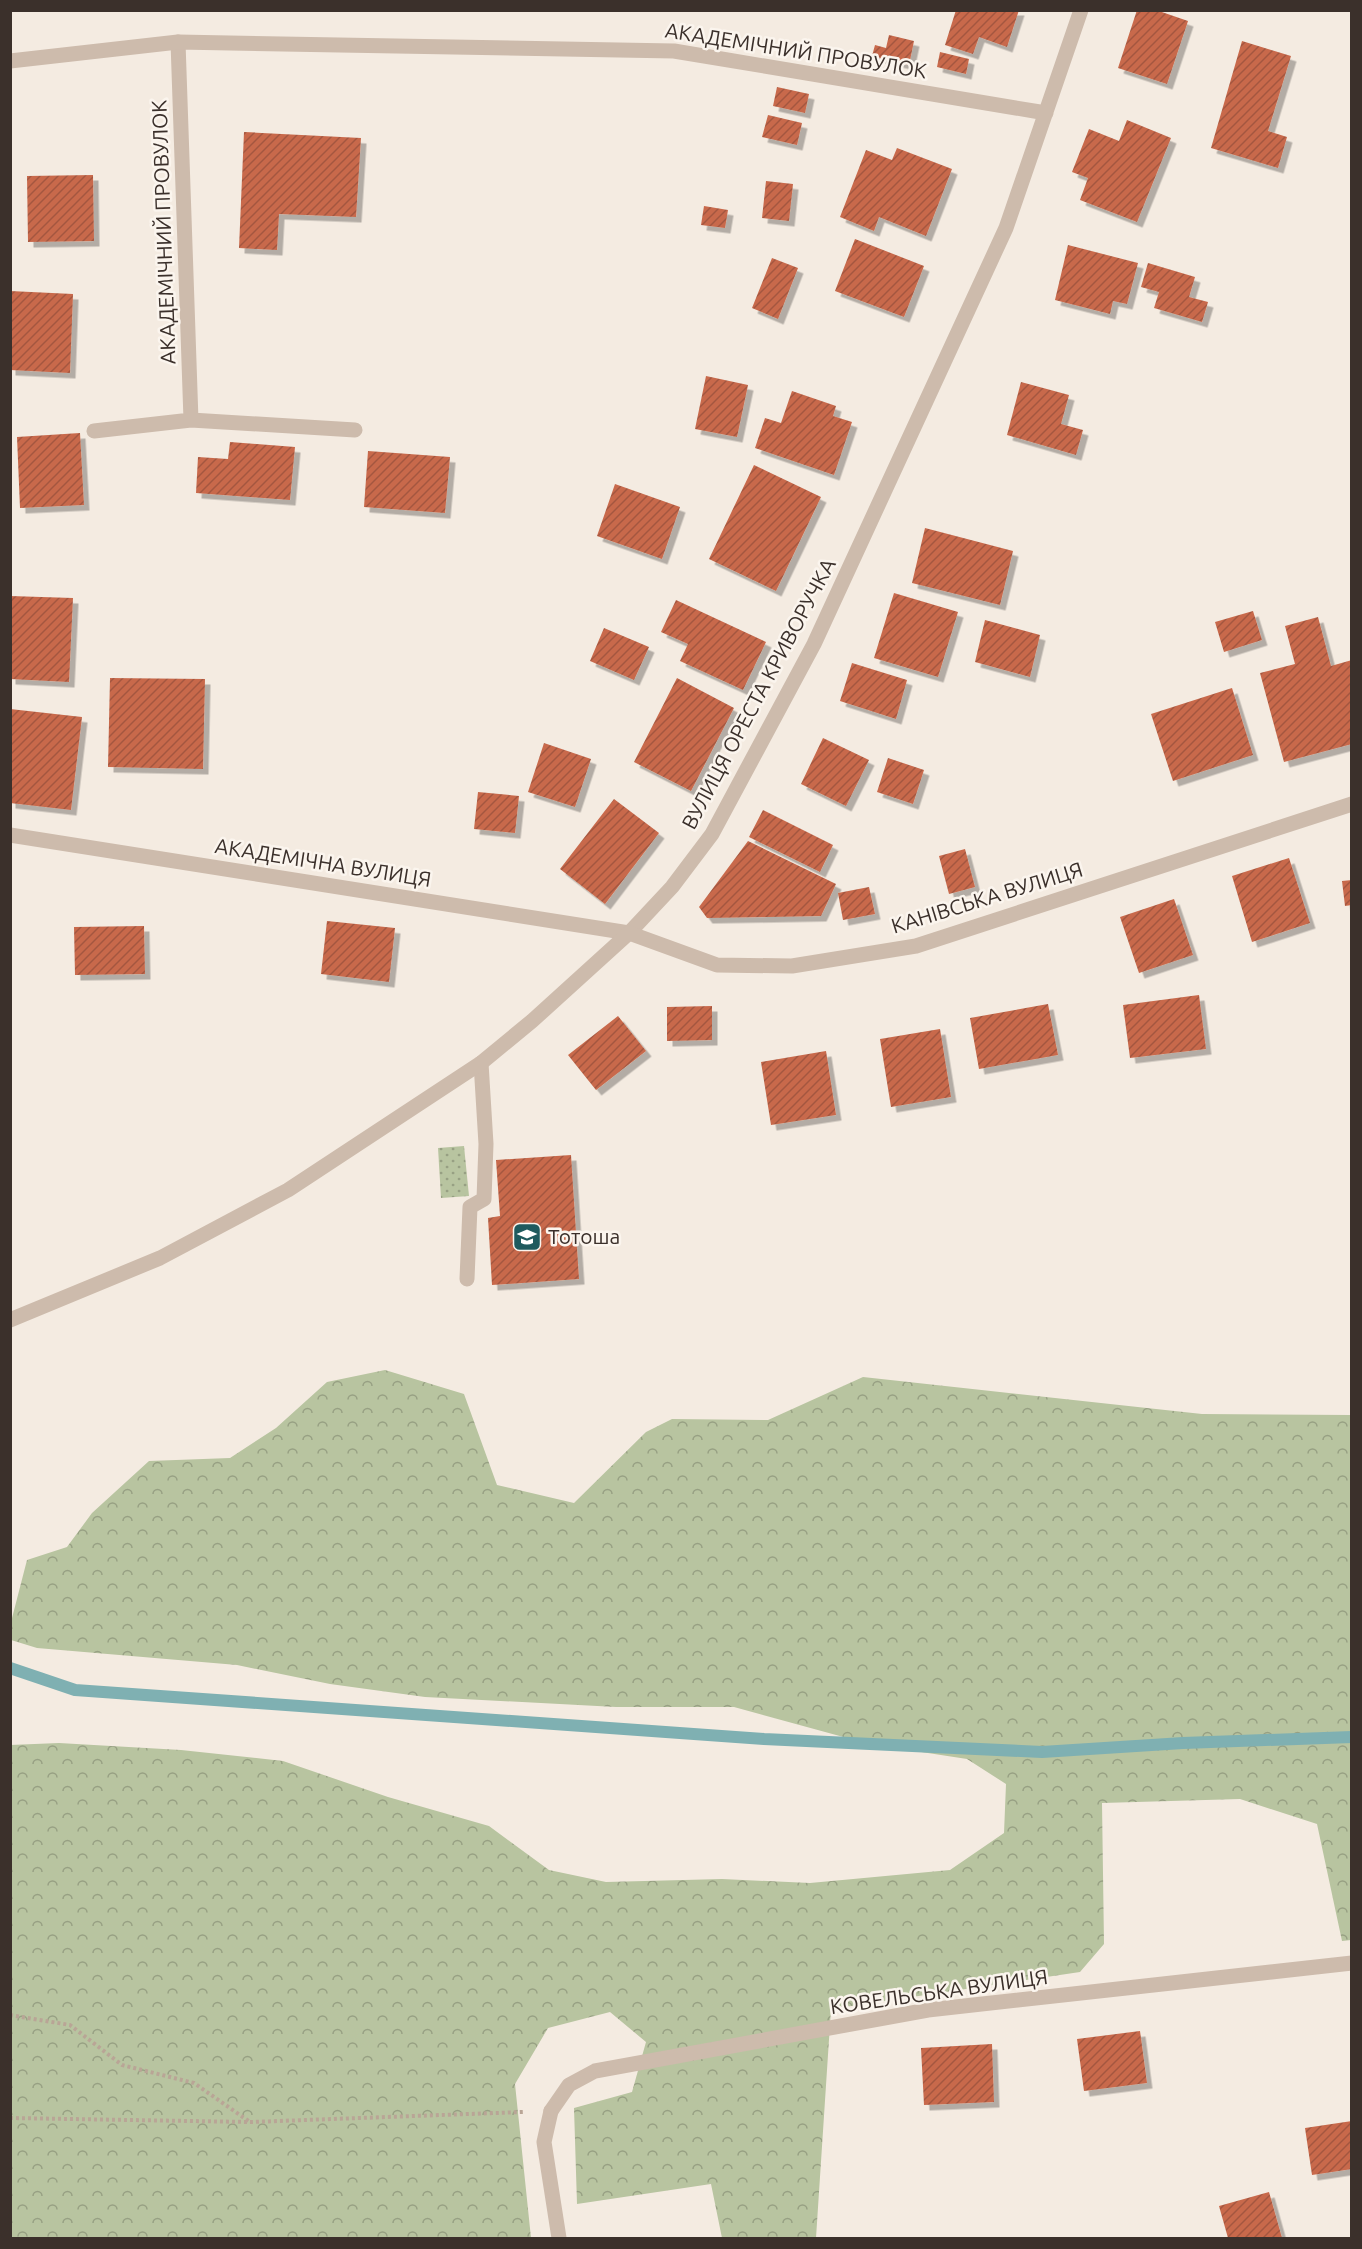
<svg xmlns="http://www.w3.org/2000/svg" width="1362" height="2249" font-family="Ubuntu,sans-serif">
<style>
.forest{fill:url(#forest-crowns)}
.park{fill:url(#park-dots)}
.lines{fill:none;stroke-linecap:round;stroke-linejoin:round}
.stream{stroke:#7fb0b2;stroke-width:12}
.building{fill:url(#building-hatch);filter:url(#shadow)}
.path{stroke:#b9a596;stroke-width:4;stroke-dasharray:3 3;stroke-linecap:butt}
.service{stroke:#cdbbac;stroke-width:15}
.minor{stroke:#cdbbac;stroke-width:15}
.tertiary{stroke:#cdbbac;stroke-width:15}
.labels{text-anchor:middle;stroke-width:5;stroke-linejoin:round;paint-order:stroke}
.street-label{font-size:21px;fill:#3b302b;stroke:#fbf5ee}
.poi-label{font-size:21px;fill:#3b302b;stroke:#fbf5ee;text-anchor:start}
</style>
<defs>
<pattern id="forest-crowns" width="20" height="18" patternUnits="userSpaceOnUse" patternTransform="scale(1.5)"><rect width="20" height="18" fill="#b8c4a0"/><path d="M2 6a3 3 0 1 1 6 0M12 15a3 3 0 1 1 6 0" fill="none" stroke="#97a083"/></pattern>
<pattern id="park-dots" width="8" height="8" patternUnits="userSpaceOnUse" patternTransform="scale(1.5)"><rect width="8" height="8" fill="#b8c4a0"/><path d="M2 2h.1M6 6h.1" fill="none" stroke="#97a083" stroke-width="1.8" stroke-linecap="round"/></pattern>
<pattern id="building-hatch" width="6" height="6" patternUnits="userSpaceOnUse" patternTransform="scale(1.5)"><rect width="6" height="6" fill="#c8694b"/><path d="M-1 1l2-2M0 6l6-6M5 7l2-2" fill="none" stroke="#a4573f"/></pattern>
<filter id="shadow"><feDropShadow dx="5.5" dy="5.5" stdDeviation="0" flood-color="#0004"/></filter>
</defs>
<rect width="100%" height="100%" fill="#f4ebe1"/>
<path class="forest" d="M385,1370L464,1394L497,1485L574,1503L646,1432L672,1419L768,1420L863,1377L1202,1414L1351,1415V1940L1342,1941L1317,1824L1240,1799L1102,1803L1104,1944L1080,1972L831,2009L816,2238H722L711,2184L577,2204L574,2108L632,2092L646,2042L610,2012L548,2028L515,2084L531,2238H11L10,1745L59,1743L181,1750L283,1761L388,1797L489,1826L549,1870L606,1882L722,1879L810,1883L950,1870L1004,1833L1006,1784L967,1759L869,1744L734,1707H616L425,1697L330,1684L237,1665L37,1648L11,1640V1622L27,1560L67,1547L92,1513L149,1461L230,1458L276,1428L327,1382Z"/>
<path class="park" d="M464,1146L469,1196L441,1198L438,1148Z"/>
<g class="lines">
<path class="stream" d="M10,1668L75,1690L764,1739L1042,1752L1183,1743L1352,1737"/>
</g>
<path class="building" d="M956,10H1019L1007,47L979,37L973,54L945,45Z
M1137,10H1156L1188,21L1167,84L1118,68Z
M889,35L914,41L909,65L872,56L875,45L886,48Z
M1242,41L1291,56L1268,131L1287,137L1278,168L1211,148Z
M940,52L969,59L966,74L937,67Z
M777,87L809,94L805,113L773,106Z
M768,115L802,123L797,145L762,137Z
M1127,120L1171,138L1137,222L1080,200L1088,178L1072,172L1089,129L1119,141Z
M244,132L361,138L356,217L279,214L277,250L239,248Z
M897,148L952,169L926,236L879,217L874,231L840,217L866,150L892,160Z
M93,175L94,241L28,242L27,176Z
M766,181L793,184L789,221L762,218Z
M704,206L728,210L725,228L701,225Z
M855,239L924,266L904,317L835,291Z
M1068,245L1138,263L1127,304L1113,301L1110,314L1055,300Z
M772,258L798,268L778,319L752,308Z
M1148,263L1195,277L1189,297L1208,302L1202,322L1154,308L1159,292L1141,287Z
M10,291L73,294L70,373L10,370Z
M706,376L748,385L737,437L695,429Z
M1021,382L1069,395L1061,424L1083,430L1076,455L1007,435Z
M792,391L836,406L833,416L852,422L834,475L755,448L765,418L781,423Z
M80,433L84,505L20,508L17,437Z
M230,442L295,447L290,500L196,493L198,457L228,459Z
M368,451L450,457L445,513L364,507Z
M754,465L821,497L776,591L709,559Z
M615,484L680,507L662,559L597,536Z
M925,528L1013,551L1000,605L912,583Z
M894,593L958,612L938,677L874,658Z
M10,596L73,598L69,682L10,679Z
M676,600L766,642L743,690L680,661L688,644L661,632Z
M1253,611L1262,640L1224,652L1215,622Z
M1318,617L1331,666L1352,660V744L1284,762L1260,673L1295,664L1285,626Z
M985,620L1040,635L1030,677L975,662Z
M604,628L649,647L634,680L590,661Z
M852,663L907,680L896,719L840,701Z
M110,678L205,679L203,769L108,767Z
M677,678L734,708L691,791L634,762Z
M1232,688L1253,755L1173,781L1151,714Z
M10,709L82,717L71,810L10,803Z
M823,738L869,760L846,806L801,784Z
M544,743L591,759L575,807L528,792Z
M888,758L924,770L913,804L877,792Z
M478,792L519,796L515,833L474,829Z
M614,799L659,833L605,904L560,869Z
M763,810L833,845L820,872L749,837Z
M748,841L836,884L821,916L707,918L699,907Z
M965,849L975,887L949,894L939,856Z
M1289,858L1310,923L1252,942L1232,876Z
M1352,880V905L1345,906L1342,881Z
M869,887L875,914L843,920L838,893Z
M1174,899L1193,955L1139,973L1120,917Z
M327,921L395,928L389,982L321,974Z
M144,926L145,974L75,975L74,927Z
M1199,995L1206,1049L1130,1058L1123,1005Z
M1048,1004L1058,1055L979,1069L970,1018Z
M712,1006V1040L667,1041V1007Z
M618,1016L646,1051L596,1090L568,1055Z
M940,1029L951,1097L891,1107L880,1039Z
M826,1051L836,1115L771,1125L761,1062Z
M571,1155L579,1279L492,1285L488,1218L500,1216L496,1160Z
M1140,2031L1147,2083L1084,2091L1077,2039Z
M992,2044L994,2102L924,2105L921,2048Z
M1352,2121V2169L1312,2175L1305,2128Z
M1269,2192L1282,2238H1228L1219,2206Z"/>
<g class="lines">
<path class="path" d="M10,2015L70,2025L122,2065L194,2083L250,2122
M10,2118L251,2122L523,2112"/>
<path class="service" d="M178,42L191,420
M94,431L191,420L355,430
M467,1279L470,1207L484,1199L486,1144L481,1063
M551,2111L544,2142L559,2238"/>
<path class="minor" d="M10,61L178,42L674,51L1046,113
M10,835L629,933L672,887L712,834L814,644L1006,228L1081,10
M551,2111L569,2085L595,2071L928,2010L1352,1963"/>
<path class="tertiary" d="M10,1320L160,1258L288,1190L481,1063L532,1021L629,933L717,965L792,966L916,946L1352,804"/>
</g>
<defs>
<g id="school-square" transform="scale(1.5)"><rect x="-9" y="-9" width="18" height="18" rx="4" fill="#1f5a5e" stroke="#fbf5ee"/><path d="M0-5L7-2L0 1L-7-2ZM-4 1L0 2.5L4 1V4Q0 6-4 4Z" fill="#fff"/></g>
</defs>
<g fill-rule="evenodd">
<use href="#school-square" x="527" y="1237"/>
</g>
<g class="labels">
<g class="street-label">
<text transform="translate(796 51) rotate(9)" y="7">АКАДЕМІЧНИЙ ПРОВУЛОК</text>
<text transform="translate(164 232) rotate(-92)" y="7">АКАДЕМІЧНИЙ ПРОВУЛОК</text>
<text transform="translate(759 694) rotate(-62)" y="7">ВУЛИЦЯ ОРЕСТА КРИВОРУЧКА</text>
<text transform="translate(323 863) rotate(9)" y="7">АКАДЕМІЧНА ВУЛИЦЯ</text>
<text transform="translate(987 898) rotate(-17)" y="7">КАНІВСЬКА ВУЛИЦЯ</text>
<text transform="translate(939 1992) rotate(-8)" y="7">КОВЕЛЬСЬКА ВУЛИЦЯ</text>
</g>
<g class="poi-label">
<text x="548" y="1244">Тотоша</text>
</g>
</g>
<rect width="1362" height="2249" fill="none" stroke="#3b302b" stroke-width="24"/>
</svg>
